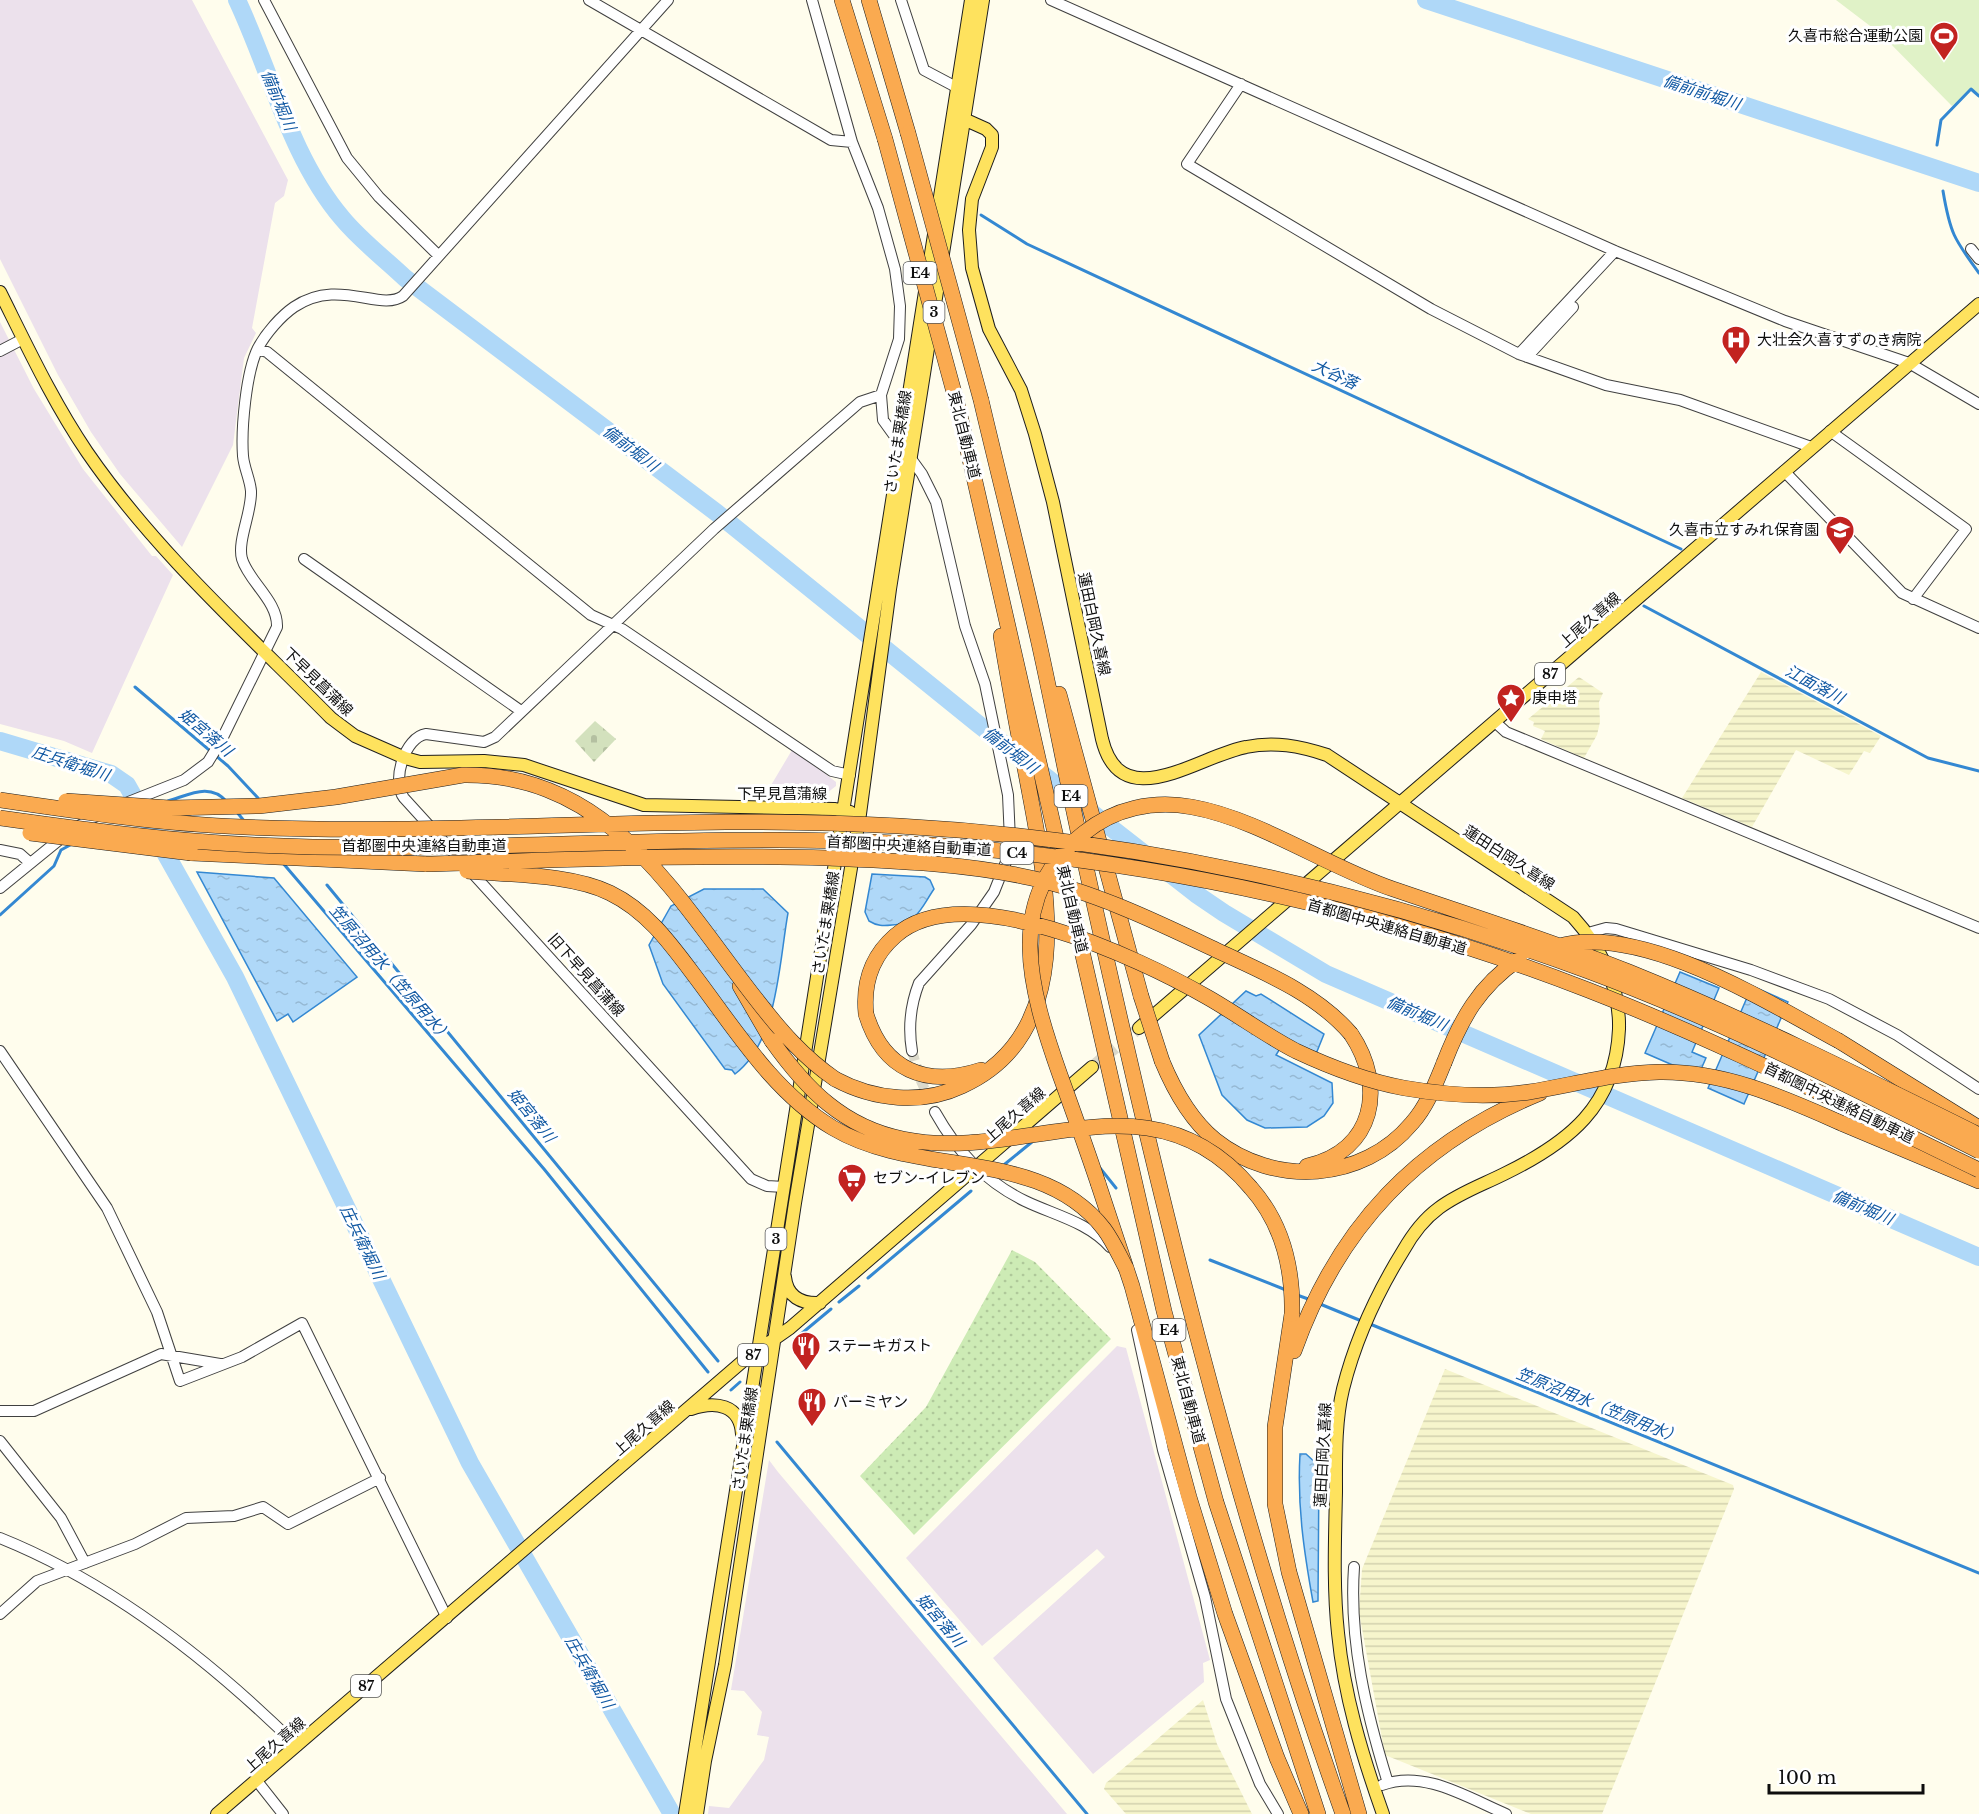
<svg xmlns="http://www.w3.org/2000/svg" width="1979" height="1814" font-family="'Libre Baskerville','Noto Sans JP',serif">
<style>
.industrial{fill:#ece1ec}
.farmland{fill:url(#farmland-rules)}
.grass{fill:url(#grass-dots)}
.cemetery{fill:url(#cemetery-stones)}
.pitch{fill:#e0f2c7}
.water{fill:url(#water-ripples);stroke:#3488d2;stroke-width:1.5}
.lines{fill:none;stroke-linecap:round;stroke-linejoin:round}
.stream{stroke:#3488d2;stroke-width:3}
.river{stroke:#afd8f8;stroke-width:18}
.minor-tunnel{stroke:#dbd9cb;stroke-width:10;stroke-dasharray:10 5;stroke-linecap:butt}
.major-tunnel{stroke:#dbd9cb;stroke-width:12;stroke-dasharray:12 6;stroke-linecap:butt}
.minor-casing{stroke:#404040;stroke-width:12}
.major-casing{stroke:#1e1e1e;stroke-width:14}
.highway-casing{stroke:#1e1e1e;stroke-width:16}
.minor{stroke:#fff;stroke-width:10}
.major{stroke:#fee25e;stroke-width:12}
.highway{stroke:#faaa50;stroke-width:15}
.highway-bridge-casing{stroke:#1e1e1e;stroke-width:16;stroke-linecap:butt}
.highway-bridge{stroke:#faaa50;stroke-width:15}
.labels{text-anchor:middle;stroke-width:6;stroke-linejoin:round;paint-order:stroke}
.shield{fill:#fff;stroke:#565656;stroke-width:1.5}
.shield-label{font-size:14px;font-weight:bold;fill:#0d0d0d}
.poi-label{font-size:15px;fill:#0d0d0d;stroke:#fff;text-anchor:start}
.street-label{font-size:15px;fill:#0d0d0d;stroke:#fff}
.water-label{font-size:16px;font-style:italic;fill:#1259a3;stroke:#fff}
</style>
<defs>
<pattern id="farmland-rules" width="6" height="5" patternUnits="userSpaceOnUse" patternTransform="scale(1.5)"><rect width="6" height="5" fill="#f6f5cc"/><path d="M0 2.5h6" fill="none" stroke="#d2d1ae"/></pattern>
<pattern id="grass-dots" width="8" height="8" patternUnits="userSpaceOnUse" patternTransform="scale(1.5)"><rect width="8" height="8" fill="#cdebb5"/><path d="M2 2h.1M6 6h.1" fill="none" stroke="#afc89a" stroke-width="1.8" stroke-linecap="round"/></pattern>
<pattern id="cemetery-stones" width="16" height="16" patternUnits="userSpaceOnUse" patternTransform="scale(1.5)"><rect width="16" height="16" fill="#d3e1bd"/><path d="M2 7V4a2 2 0 0 1 4 0v3zM10 15v-3a2 2 0 0 1 4 0v3z" fill="#b4c0a1"/></pattern>
<pattern id="water-ripples" width="26" height="14" patternUnits="userSpaceOnUse" patternTransform="scale(1.5)"><rect width="26" height="14" fill="#afd8f8"/><path d="M2 4q2-2 4 0t4 0M15 11q2-2 4 0t4 0" fill="none" stroke="#95b8d3"/></pattern>
</defs>
<rect width="100%" height="100%" fill="#fffded"/>
<path class="industrial" d="M0,0H192L288,180L284,196L275,203L252,328L256,333L244,358L233,445L182,547L120,474L91,432L58,375L0,259Z
M0,322L34,389L83,469L152,556H156L173,575L92,753L64,741L0,724Z
M792,750L827,775L836,782V786L827,793L767,792Z
M1117,1346L1126,1348L1210,1660L1203,1663L1204,1682L1093,1774L993,1658L1105,1557L1097,1549L982,1646L906,1558Z
M769,1460L778,1472L1067,1814H708L709,1806L729,1808L764,1760L769,1737L757,1735L762,1712L744,1691L731,1690Z"/>
<path class="farmland" d="M1761,672L1881,736L1870,753L1864,751L1849,775L1796,750L1752,827L1682,798Z
M1579,677L1603,693L1599,702L1600,722L1597,735L1584,758L1541,739L1545,731L1533,726L1534,722L1528,719Z
M1445,1369L1733,1485L1734,1489L1602,1814H1531L1385,1755L1359,1612L1362,1569Z
M1203,1700L1217,1744L1252,1814H1126L1104,1789L1106,1783Z"/>
<path class="grass" d="M1012,1250L1035,1262L1111,1339L914,1535L860,1476L926,1407Z"/>
<path class="cemetery" d="M595,721L616,739L594,762L575,741Z"/>
<path class="pitch" d="M1836,0H1979V96L1971,90L1952,106L1882,35Z"/>
<path class="water" d="M197,872L274,878L357,977L293,1022L288,1014L277,1021Z
M872,874L925,877L930,880L934,889C921,908 917,924 892,925C883,926 877,926 869,921L865,912Z
M704,889H763L788,913C779,962 778,1042 735,1074L732,1070L725,1069L663,984L649,945L671,906Z
M1680,972L1719,988L1692,1052L1706,1058L1698,1076L1645,1053Z
M1752,986L1788,1002L1744,1104L1708,1088Z
M1246,991L1256,996L1261,994L1324,1034L1316,1054L1286,1039L1276,1055L1332,1083L1333,1103L1324,1116L1307,1127L1265,1128L1247,1120L1222,1095L1199,1035Z
M1300,1454H1306L1319,1466L1318,1601L1313,1602C1304,1552 1297,1505 1300,1454Z"/>
<g class="lines">
<path class="stream" d="M1937,145L1941,120L1971,89L1979,96
M1943,191C1950,233 1954,239 1979,273
M981,215L1027,244L1681,549
M1644,606L1928,758L1979,771
M135,687L228,766L258,798
M168,801C189,795 210,782 227,802
M236,811L245,822
M282,862L544,1169L708,1372
M327,885L718,1361
M0,915L54,866L61,850L72,844
M1005,1164L1032,1142
M1100,1168L1116,1188
M1210,1260L1286,1290
M868,1278L971,1191
M1297,1295L1311,1300
M839,1302L859,1286
M1320,1304L1364,1322
M1370,1324L1979,1573
M795,1339L831,1309
M731,1390L740,1382
M777,1442L1087,1814"/>
<path class="river" d="M237,0C270,70 291,158 342,218C360,240 384,258 405,278L717,513L978,724L1196,894L1224,913L1326,974L1979,1257
M1426,0L1979,183
M0,741L111,774L127,785L235,977L470,1463L672,1814"/>
<path class="minor-tunnel" d="M912,1051L921,1081L935,1112"/>
<path class="major-tunnel" d="M1092,1067L1139,1028"/>
<g class="minor-casing">
<path id="minor" d="M264,0L347,158L379,197L438,255
M589,0L831,140L852,142
M812,0L852,142L878,208L895,269L900,306L899,339L881,395L883,420L922,474L936,502L965,626L985,684L1008,795L1010,840L1006,862L994,892L971,925L919,983C910,1006 908,1027 912,1051
M901,0L924,70L958,88
M1051,0L1615,251L1785,321L1909,363L1979,404
M1241,84L1187,164L1431,309L1519,354L1606,385L1680,400L1811,447
M1971,249L1979,259
M258,349L267,352L591,615L622,629L832,771L850,775
M0,351L23,339
M1519,354L1615,251
M1527,357L1573,307
M1830,431L1966,529L1913,599
M1784,471L1902,593L1979,628
M304,559L521,711
M1495,722L1506,732L1979,928
M126,803L184,780L208,762L221,741L277,627C278,601 249,582 242,559C237,541 252,512 251,491C250,479 244,468 243,456C241,429 246,372 258,348C266,333 281,316 294,307C338,277 380,312 403,296L668,0
M0,850L20,854L29,862
M0,888L70,831L98,815
M1588,933L1606,928L1616,929L1751,970L1829,999L1897,1035L1979,1089
M0,1051L107,1208L157,1312L180,1381L242,1357L302,1323L447,1618
M935,1112C957,1151 984,1181 1025,1201C1054,1215 1088,1222 1110,1247
M784,1187L767,1186L751,1179L404,798C391,781 405,737 426,734L484,742L495,737L714,529L860,402L881,395
M1137,1330L1163,1450L1205,1597L1226,1699L1260,1784L1278,1814
M0,1411H34L161,1354L220,1364
M0,1441L61,1518L85,1563
M0,1538C112,1583 212,1662 297,1746
M1354,1567C1349,1641 1366,1712 1388,1783
M0,1614L37,1581L135,1544L186,1518L234,1516L263,1507L288,1524L380,1478
M257,1781L283,1814
M1382,1785C1424,1769 1468,1798 1506,1814"/>
</g>
<g class="major-casing">
<path id="major" d="M966,120L986,129L992,135V147L972,199L969,230L972,268L989,329L1021,390L1035,434L1053,502L1102,739C1121,818 1200,755 1246,747C1274,741 1300,746 1327,755L1573,917C1602,949 1620,986 1619,1029C1616,1106 1568,1143 1504,1174C1482,1185 1459,1193 1439,1208C1424,1219 1412,1235 1403,1251C1377,1293 1355,1341 1343,1389C1335,1422 1336,1459 1336,1492C1335,1539 1333,1587 1338,1633C1344,1695 1362,1755 1383,1814
M0,292C27,346 53,402 87,452C155,551 247,633 331,718L355,736L405,758L420,762L484,761L524,765L644,805L834,809L850,812
M1139,1028L1979,304
M785,1277C787,1297 801,1304 820,1303
M691,1409C715,1401 740,1404 742,1434
M217,1814L743,1361L790,1328L1092,1067
M685,1814L971,0
M697,1814L705,1761L725,1665L795,1203L860,814L890,589L983,0"/>
</g>
<g class="highway-casing">
<path id="highway" d="M842,0L885,139
M869,0L908,133
M981,400C1000,481 1021,562 1039,643C1055,715 1068,787 1084,858C1155,1181 1232,1503 1343,1814
M958,407L1164,1311L1216,1502L1318,1814
M1059,694L1141,996
M191,853L426,864
M740,986L772,1041
M866,1014C883,1070 926,1088 981,1070
M1839,1041L1979,1128
M1162,1061C1174,1090 1191,1120 1215,1140C1274,1187 1363,1182 1412,1123C1427,1106 1435,1085 1444,1063
M835,1079C874,1100 922,1105 962,1086C1081,1032 1046,881 1027,779C1018,732 1009,684 1001,636
M1841,1123L1979,1181
M1307,1166C1375,1151 1386,1086 1351,1034
M1098,1183L1132,1286L1189,1497L1225,1614L1277,1758L1301,1814
M1292,1314L1275,1427V1504L1289,1572L1359,1814
M1294,1351C1338,1227 1418,1143 1540,1093"/>
</g>
<use href="#minor" class="minor"/>
<use href="#major" class="major"/>
<use href="#highway" class="highway"/>
<g class="highway-bridge-casing">
<path id="highway-bridge" d="M908,133L981,400
M885,139L958,407
M0,800C81,812 162,824 244,827C463,836 681,813 899,826C1134,839 1368,890 1588,971C1723,1021 1851,1087 1979,1151
M66,801L170,808L259,806L336,797L463,775C610,773 676,897 756,999C780,1030 803,1057 835,1079
M0,818C85,830 169,841 255,845C497,856 739,826 982,849C1188,868 1395,915 1588,990C1722,1042 1850,1108 1979,1170
M30,833L191,853
M426,864C560,860 695,854 829,858C896,861 965,863 1031,878C1095,892 1157,922 1216,950C1263,972 1316,993 1351,1034
M467,871C511,875 571,874 610,893C647,911 670,943 694,975C735,1029 773,1092 833,1128C919,1179 1040,1146 1104,1229C1113,1241 1119,1255 1126,1268
M1559,946C1642,923 1767,1002 1839,1041
M1141,996L1162,1061
M866,1014C863,984 871,957 895,936C964,875 1139,958 1207,997C1237,1014 1265,1035 1296,1051C1330,1067 1366,1081 1404,1088C1445,1095 1488,1098 1529,1092C1573,1085 1614,1073 1659,1072C1725,1071 1782,1097 1841,1123
M772,1041C806,1089 843,1127 903,1139C1024,1164 1150,1068 1251,1188C1282,1223 1293,1268 1292,1314
M1444,1063C1461,1019 1479,986 1519,959
M1098,1183C1086,1147 1073,1111 1060,1075C1030,990 1002,898 1084,833C1115,808 1153,800 1192,807C1259,819 1328,867 1393,889C1472,916 1552,941 1629,972C1748,1020 1864,1078 1979,1135"/>
</g>
<use href="#highway-bridge" class="highway-bridge"/>
</g>
<defs>
<g id="stadium-pin" transform="scale(1.5)"><path d="M0 17L-7.5 6A9.5 9.5 0 1 1 7.5 6Z" fill="#c22320" stroke="#fff"/><path d="M0-5a6.5 5 0 1 0 0 10a6.5 5 0 1 0 0-10ZM-3.5-1.8h7v3.6h-7Z" fill="#fff"/></g>
<g id="hospital-pin" transform="scale(1.5)"><path d="M0 17L-7.5 6A9.5 9.5 0 1 1 7.5 6Z" fill="#c22320" stroke="#fff"/><path d="M-5-5h3v3.5h4V-5h3V5h-3V1.5h-4V5h-3Z" fill="#fff"/></g>
<g id="school-pin" transform="scale(1.5)"><path d="M0 17L-7.5 6A9.5 9.5 0 1 1 7.5 6Z" fill="#c22320" stroke="#fff"/><path d="M0-5L7-2L0 1L-7-2ZM-4 1L0 2.5L4 1V4Q0 6-4 4Z" fill="#fff"/></g>
<g id="sight-pin" transform="scale(1.5)"><path d="M0 17L-7.5 6A9.5 9.5 0 1 1 7.5 6Z" fill="#c22320" stroke="#fff"/><path d="M0-6L1.8-2.2L6-1.7L2.9 1.2L3.7 5.4L0 3.3L-3.7 5.4L-2.9 1.2L-6-1.7L-1.8-2.2Z" fill="#fff"/></g>
<g id="supermarket-pin" transform="scale(1.5)"><path d="M0 17L-7.5 6A9.5 9.5 0 1 1 7.5 6Z" fill="#c22320" stroke="#fff"/><path d="M-6-5.5h2.5l.6 2H6L4.5 2H-2.5L-4.4-4H-6ZM-1.5 3.2a1.3 1.3 0 1 0 .1 0ZM3 3.2a1.3 1.3 0 1 0 .1 0Z" fill="#fff"/></g>
<g id="restaurant-pin" transform="scale(1.5)"><path d="M0 17L-7.5 6A9.5 9.5 0 1 1 7.5 6Z" fill="#c22320" stroke="#fff"/><path d="M-5-6h1v4h1v-4h1v4h1v-4h1v5L-1.5 .5V6h-2V.5L-5-1ZM5-6V6H3V1.5H1.5Q1.5-4 5-6Z" fill="#fff"/></g>
</defs>
<g fill-rule="evenodd">
<use href="#stadium-pin" x="1944" y="36"/>
<use href="#hospital-pin" x="1736" y="340"/>
<use href="#school-pin" x="1840" y="530"/>
<use href="#sight-pin" x="1511" y="698"/>
<use href="#supermarket-pin" x="852" y="1178"/>
<use href="#restaurant-pin" x="806" y="1346"/>
<use href="#restaurant-pin" x="812" y="1402"/>
</g>
<g class="labels">
<g class="shield">
<rect x="903.5" y="262" width="33" height="22" rx="4.5"/>
<rect x="923.5" y="301" width="21" height="22" rx="4.5"/>
<rect x="1535" y="663" width="30" height="22" rx="4.5"/>
<rect x="1054.5" y="785" width="33" height="22" rx="4.5"/>
<rect x="1000.5" y="842" width="33" height="22" rx="4.5"/>
<rect x="765.5" y="1228" width="21" height="22" rx="4.5"/>
<rect x="1152.5" y="1319" width="33" height="22" rx="4.5"/>
<rect x="738" y="1344" width="30" height="22" rx="4.5"/>
<rect x="351" y="1675" width="30" height="22" rx="4.5"/>
</g>
<g class="shield-label">
<text x="920" y="278">E4</text>
<text x="934" y="317">3</text>
<text x="1550" y="679">87</text>
<text x="1071" y="801">E4</text>
<text x="1017" y="858">C4</text>
<text x="776" y="1244">3</text>
<text x="1169" y="1335">E4</text>
<text x="753" y="1360">87</text>
<text x="366" y="1691">87</text>
</g>
<g class="poi-label">
<text x="1923" y="41" text-anchor="end">久喜市総合運動公園</text>
<text x="1757" y="345">大壮会久喜すずのき病院</text>
<text x="1819" y="535" text-anchor="end">久喜市立すみれ保育園</text>
<text x="1532" y="703">庚申塔</text>
<text x="873" y="1183">セブン-イレブン</text>
<text x="827" y="1351">ステーキガスト</text>
<text x="833" y="1407">バーミヤン</text>
</g>
<g class="street-label">
<text transform="translate(964 435) rotate(76)" y="5">東北自動車道</text>
<text transform="translate(898 442) rotate(-81)" y="5">さいたま栗橋線</text>
<text transform="translate(1590 620) rotate(-41)" y="5">上尾久喜線</text>
<text transform="translate(1094 624) rotate(78)" y="5">蓮田白岡久喜線</text>
<text transform="translate(318 682) rotate(44)" y="5">下早見菖蒲線</text>
<text x="782" y="799">下早見菖蒲線</text>
<text x="424" y="851">首都圏中央連絡自動車道</text>
<text transform="translate(909 846) rotate(3)" y="5">首都圏中央連絡自動車道</text>
<text transform="translate(1509 858) rotate(33)" y="5">蓮田白岡久喜線</text>
<text transform="translate(1072 909) rotate(77)" y="5">東北自動車道</text>
<text transform="translate(826 923) rotate(-81)" y="5">さいたま栗橋線</text>
<text transform="translate(1387 927) rotate(16)" y="5">首都圏中央連絡自動車道</text>
<text transform="translate(586 975) rotate(48)" y="5">旧下早見菖蒲線</text>
<text transform="translate(1839 1103) rotate(26)" y="5">首都圏中央連絡自動車道</text>
<text transform="translate(1015 1115) rotate(-41)" y="5">上尾久喜線</text>
<text transform="translate(1188 1400) rotate(75)" y="5">東北自動車道</text>
<text transform="translate(644 1428) rotate(-41)" y="5">上尾久喜線</text>
<text transform="translate(745 1439) rotate(-82)" y="5">さいたま栗橋線</text>
<text transform="translate(1323 1455) rotate(-87)" y="5">蓮田白岡久喜線</text>
<text transform="translate(275 1745) rotate(-41)" y="5">上尾久喜線</text>
</g>
<g class="water-label">
<text transform="translate(1702 92) rotate(18)" y="6">備前前堀川</text>
<text transform="translate(279 100) rotate(67)" y="6">備前堀川</text>
<text transform="translate(1335 374) rotate(25)" y="6">大谷落</text>
<text transform="translate(631 448) rotate(37)" y="6">備前堀川</text>
<text transform="translate(1815 684) rotate(28)" y="6">江面落川</text>
<text transform="translate(206 732) rotate(40)" y="6">姫宮落川</text>
<text transform="translate(1011 750) rotate(38)" y="6">備前堀川</text>
<text transform="translate(71 763) rotate(18)" y="6">庄兵衛堀川</text>
<text transform="translate(391 973) rotate(49)" y="6">笠原沼用水（笠原用水）</text>
<text transform="translate(1417 1013) rotate(23)" y="6">備前堀川</text>
<text transform="translate(532 1115) rotate(51)" y="6">姫宮落川</text>
<text transform="translate(1863 1207) rotate(23)" y="6">備前堀川</text>
<text transform="translate(363 1242) rotate(64)" y="6">庄兵衛堀川</text>
<text transform="translate(1599 1405) rotate(22)" y="6">笠原沼用水（笠原用水）</text>
<text transform="translate(941 1620) rotate(50)" y="6">姫宮落川</text>
<text transform="translate(590 1672) rotate(60)" y="6">庄兵衛堀川</text>
</g>
</g>
<path d="M1769 1784v9h154v-9" fill="none" stroke="#0d0d0d" stroke-width="3"/>
<text x="1778" y="1784" font-size="18" fill="#0d0d0d" stroke="#ffffff" stroke-width="4.5" paint-order="stroke">100 m</text>
</svg>
